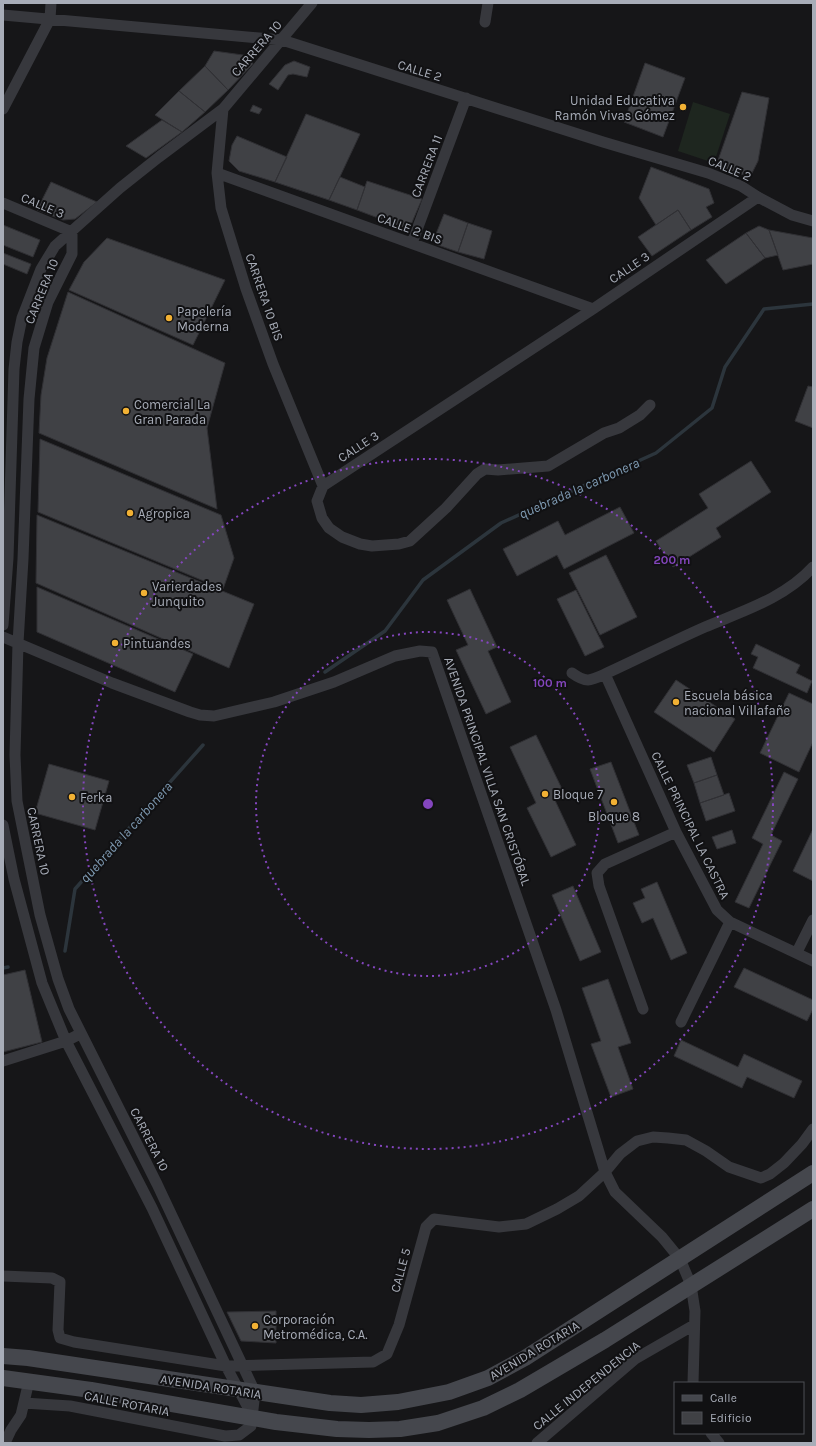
<svg xmlns="http://www.w3.org/2000/svg" width="816" height="1446" font-family="Karla,sans-serif">
<style>
.green{fill:#1e261f}
.lines{fill:none;stroke-linecap:round;stroke-linejoin:round}
.stream{stroke:#2c353c;stroke-width:3.5}
.building{fill:#404145;stroke:#303034}
.street{stroke:#37383d;stroke-width:11}
.secondary{stroke:#45474d;stroke-width:16}
.ring{fill:none;stroke:#8446be;stroke-width:2;stroke-dasharray:2 4}
.poi-dot{fill:#f2b134;stroke:#111113;stroke-width:1.5}
.labels{text-anchor:middle;stroke-width:4;stroke-linejoin:round;paint-order:stroke}
.street-label{font-size:13px;fill:#a8adb8;stroke:#111113}
.poi-label{font-size:13px;fill:#a8adb8;stroke:#111113;text-anchor:start}
.water-label{font-size:14px;font-style:italic;fill:#7f9bb3;stroke:#111113}
.centre{fill:#8446be;stroke:#111113;stroke-width:2}
.ring-label{font-size:12px;text-anchor:middle;font-weight:bold;fill:#8446be;stroke:#111113;stroke-width:4;stroke-linejoin:round;paint-order:stroke}
</style>
<rect width="100%" height="100%" fill="#161618"/>
<path class="green" d="M693,102L730,114L714,163L678,151Z"/>
<g class="lines">
<path class="stream" d="M325,672L385,631L423,580L501,523L656,453L712,408L725,367L764,309L813,304
M65,951L75,889L203,745
M3,968L8,967"/>
</g>
<path class="building" d="M214,51L250,56L253,64L228,90L205,66Z
M294,61L310,67L307,77L293,74L288,75L278,90L269,84L285,65Z
M645,63L685,78L663,137L624,122Z
M205,66L228,90L205,112L179,91Z
M179,91L205,112L182,132L155,115Z
M742,92L769,98L758,161L750,177L716,166Z
M253,105L262,109L259,114L250,111Z
M306,114L360,134L329,200L275,182Z
M162,120L182,132L146,158L126,146Z
M237,136L287,157L275,182L239,171L229,161L232,145Z
M651,167L709,189L714,203L706,207L712,217L691,230L678,210L656,225L639,198Z
M340,177L365,187L357,210L329,200Z
M367,181L422,199L410,227H402L357,210Z
M51,182L97,202L75,219L63,220L37,210Z
M678,210L691,230L652,256L638,237Z
M444,214L468,223L458,252L435,244L434,239Z
M468,223L492,231L484,259L458,252Z
M3,225L40,240L33,257L3,245Z
M759,226L769,230L778,255L765,258L746,233Z
M769,230L813,238V264L783,270Z
M746,233L765,258L726,284L706,260Z
M107,238L225,280L193,345L69,290L84,262Z
M3,253L31,264L27,274L3,264Z
M68,292L225,363L207,428L217,509L39,433L41,395L47,358Z
M808,386L813,387V428L795,421Z
M40,439L221,515L234,558L223,589L38,512Z
M751,461L771,492L716,528L721,537L673,567L656,541L708,508L699,494Z
M620,507L634,533L564,569L557,555L517,576L503,549L558,521L565,535Z
M37,515L254,604L229,668L36,583Z
M606,555L637,617L600,635L569,573Z
M37,587L193,654L175,692L37,632Z
M470,589L497,647L488,651L511,702L486,714L456,650L468,645L447,600Z
M576,590L604,647L585,656L557,599Z
M756,644L800,665L796,673L812,681L807,693L753,668L758,657L751,654Z
M676,680L735,719L714,752L654,712Z
M789,693L813,704V742L799,772L760,753Z
M536,735L563,791L553,796L576,845L551,857L527,808L536,803L510,747Z
M711,757L717,775L694,783L687,765Z
M611,762L639,835L618,843L590,769Z
M49,764L109,781L95,830L35,813Z
M784,772L798,779L771,835L782,841L749,908L735,902L763,844L752,838Z
M717,775L724,795L700,803L694,783Z
M729,793L735,811L706,821L700,803Z
M813,829V881L793,871Z
M732,830L736,843L717,849L712,837Z
M657,882L687,953L671,960L653,918L642,923L633,903L645,898L641,889Z
M573,886L601,952L580,961L552,895Z
M744,968L813,1000V1009L807,1021L734,987Z
M25,970L42,1042L3,1052V975Z
M608,979L631,1043L618,1047L633,1089L611,1097L591,1044L601,1041L582,988Z
M681,1040L738,1067L744,1054L802,1081L794,1098L747,1077L742,1088L674,1056Z
M276,1311V1343L241,1341L227,1312Z"/>
<g class="lines">
<path class="street" d="M3,15L282,40L603,142L708,173L741,186L758,197L792,215L813,221
M485,22L488,3
M3,109L50,19L51,3
M223,109L217,173L221,208L246,289L273,364L323,486
M217,173L593,309
M3,203L72,232
M412,243L466,98
M650,405L640,415L619,428L604,433L548,466L498,470L485,469L477,474L446,508L410,541L399,544L372,546L360,544L342,537L329,528L322,518L317,501L323,486L593,309L758,197
M3,625L8,558L14,369L17,342L22,318L41,269L55,246L120,188L159,157L223,109L312,3
M3,637L112,683L190,712L200,715L214,716L274,702L334,682L395,656L420,651L432,652L556,1010L605,1172L615,1192L662,1237L680,1259L691,1285L695,1311L693,1383
M572,673C586,683 590,681 605,674C638,659 671,642 705,627C743,611 785,598 813,567
M605,674L676,832L717,910L730,922L813,961
M3,825L14,879L42,983L66,1041L152,1208L226,1366L253,1417
M797,952L813,920
M643,1009L599,886L597,873L605,864L676,832
M681,1022L730,922
M3,1061L66,1041L80,1034
M3,1276L52,1278L60,1282L58,1330L60,1338L74,1342L226,1366L373,1362L387,1354L399,1325L426,1227L434,1219L499,1227L526,1224L557,1209L579,1196L605,1172L620,1154L637,1141L653,1137L668,1138L686,1140L706,1151L729,1167L761,1178L770,1174L784,1163L802,1144L813,1129
M24,1403L70,1406L225,1436L239,1435L251,1426L255,1392L157,1184L69,1009L58,979L40,915L17,801L15,755L18,643L23,559L29,399L34,348L48,302L72,254V232
M711,1433L719,1443
M5,1443L11,1430L21,1415L29,1381
M537,1443L635,1359L694,1325"/>
<path class="secondary" d="M3,1356L28,1358L330,1403L361,1405L398,1402L449,1392L488,1378L525,1358L813,1173
M3,1378L91,1390L276,1422L337,1429L369,1430L400,1429L438,1423L483,1408L520,1390L605,1340L813,1209"/>
</g>
<g class="ring">
<circle cx="428" cy="804" r="172"/>
<circle cx="428" cy="804" r="345"/>
</g>
<g class="poi-dot">
<circle cx="683" cy="107" r="4"/>
<circle cx="169" cy="318" r="4"/>
<circle cx="126" cy="411" r="4"/>
<circle cx="130" cy="513" r="4"/>
<circle cx="144" cy="593" r="4"/>
<circle cx="115" cy="643" r="4"/>
<circle cx="676" cy="702" r="4"/>
<circle cx="545" cy="794" r="4"/>
<circle cx="72" cy="797" r="4"/>
<circle cx="614" cy="802" r="4"/>
<circle cx="255" cy="1326" r="4"/>
</g>
<g class="labels">
<g class="street-label">
<text transform="translate(256 48) rotate(-49)" y="5">CARRERA 10</text>
<text transform="translate(420 70) rotate(17)" y="5">CALLE 2</text>
<text transform="translate(426 166) rotate(-69)" y="5">CARRERA 11</text>
<text transform="translate(730 168) rotate(23)" y="5">CALLE 2</text>
<text transform="translate(43 205) rotate(23)" y="5">CALLE 3</text>
<text transform="translate(410 228) rotate(20)" y="5">CALLE 2 BIS</text>
<text transform="translate(629 267) rotate(-34)" y="5">CALLE 3</text>
<text transform="translate(41 291) rotate(-68)" y="5">CARRERA 10</text>
<text transform="translate(265 297) rotate(71)" y="5">CARRERA 10 BIS</text>
<text transform="translate(358 446) rotate(-33)" y="5">CALLE 3</text>
<text transform="translate(488 771) rotate(71)" y="5">AVENIDA PRINCIPAL VILLA SAN CRISTÓBAL</text>
<text transform="translate(691 825) rotate(64)" y="5">CALLE PRINCIPAL LA CASTRA</text>
<text transform="translate(39 841) rotate(78)" y="5">CARRERA 10</text>
<text transform="translate(150 1139) rotate(63)" y="5">CARRERA 10</text>
<text transform="translate(400 1270) rotate(-75)" y="5">CALLE 5</text>
<text transform="translate(534 1350) rotate(-31)" y="5">AVENIDA ROTARIA</text>
<text transform="translate(586 1385) rotate(-39)" y="5">CALLE INDEPENDENCIA</text>
<text transform="translate(211 1386) rotate(9)" y="5">AVENIDA ROTARIA</text>
<text transform="translate(127 1403) rotate(11)" y="5">CALLE ROTARIA</text>
</g>
<g class="poi-label">
<text x="675" y="105" text-anchor="end">Unidad Educativa<tspan x="675" dy="15">Ramón Vivas Gómez</tspan></text>
<text x="177" y="316">Papelería<tspan x="177" dy="15">Moderna</tspan></text>
<text x="134" y="409">Comercial La<tspan x="134" dy="15">Gran Parada</tspan></text>
<text x="138" y="518">Agropica</text>
<text x="152" y="591">Varierdades<tspan x="152" dy="15">Junquito</tspan></text>
<text x="123" y="648">Pintuandes</text>
<text x="684" y="700">Escuela básica<tspan x="684" dy="15">nacional Villafañe</tspan></text>
<text x="553" y="799">Bloque 7</text>
<text x="80" y="802">Ferka</text>
<text x="614" y="821" text-anchor="middle">Bloque 8</text>
<text x="263" y="1324">Corporación<tspan x="263" dy="15">Metromédica, C.A.</tspan></text>
</g>
<g class="water-label">
<text transform="translate(579 488) rotate(-24)" y="5">quebrada la carbonera</text>
<text transform="translate(126 832) rotate(-48)" y="5">quebrada la carbonera</text>
</g>
</g>
<circle cx="428" cy="804" r="6" class="centre"/>
<g class="ring-label">
<text x="672" y="564">200 m</text>
<text x="550" y="687">100 m</text>
</g>
<rect width="816" height="1446" fill="none" stroke="#a8adb8" stroke-width="8"/>
<rect x="674" y="1382" width="130" height="52" fill="#111113" stroke="#4d4f55"/>
<rect x="682" y="1395" width="20" height="6" fill="#45474d" stroke="#4d4f55"/>
<text x="710" y="1402" font-size="12" fill="#a8adb8">Calle</text>
<rect x="682" y="1412" width="20" height="12" fill="#404145" stroke="#4d4f55"/>
<text x="710" y="1422" font-size="12" fill="#a8adb8">Edificio</text>
</svg>
